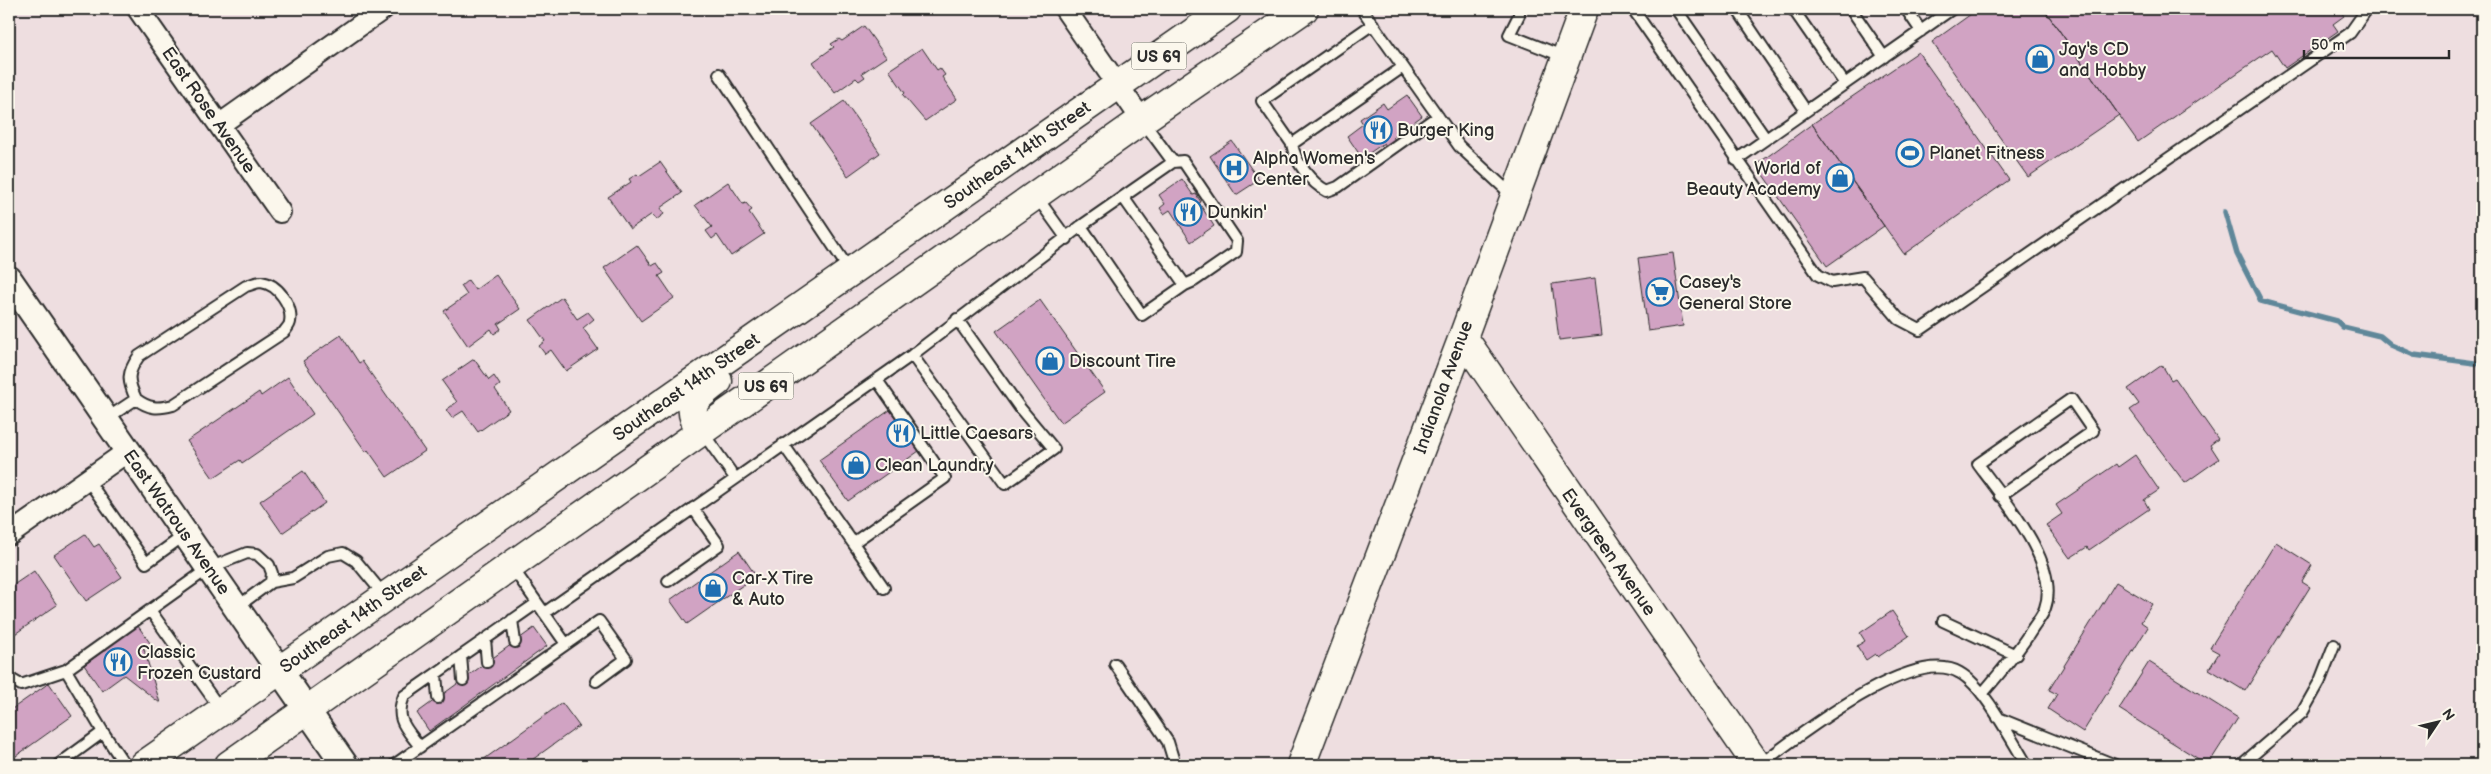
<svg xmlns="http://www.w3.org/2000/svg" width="2491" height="774" font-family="'Balsamiq Sans',sans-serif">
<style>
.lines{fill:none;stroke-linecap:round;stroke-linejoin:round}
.stream{stroke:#5f8799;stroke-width:5.5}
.building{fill:#d1a3c3;stroke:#2b2b2b}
.service-casing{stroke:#2b2b2b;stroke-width:14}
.minor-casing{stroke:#2b2b2b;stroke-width:24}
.tertiary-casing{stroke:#2b2b2b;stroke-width:29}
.secondary-casing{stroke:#2b2b2b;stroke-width:31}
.primary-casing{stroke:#2b2b2b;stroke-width:31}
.service{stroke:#fbf7ec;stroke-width:10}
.minor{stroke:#fbf7ec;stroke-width:20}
.tertiary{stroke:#fbf7ec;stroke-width:25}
.secondary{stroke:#fbf7ec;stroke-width:28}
.primary{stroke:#fbf7ec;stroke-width:28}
.labels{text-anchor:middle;stroke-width:4;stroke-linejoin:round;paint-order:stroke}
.shield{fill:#fbf7ec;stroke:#696865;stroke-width:1}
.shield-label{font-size:16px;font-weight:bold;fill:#2b2b2b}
.poi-label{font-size:18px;fill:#2b2b2b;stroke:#fbf7ec;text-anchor:start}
.street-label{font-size:18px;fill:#2b2b2b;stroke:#fbf7ec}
</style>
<rect width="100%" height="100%" fill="#eedee0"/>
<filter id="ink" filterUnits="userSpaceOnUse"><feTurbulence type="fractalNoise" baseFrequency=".02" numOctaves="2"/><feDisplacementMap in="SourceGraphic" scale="10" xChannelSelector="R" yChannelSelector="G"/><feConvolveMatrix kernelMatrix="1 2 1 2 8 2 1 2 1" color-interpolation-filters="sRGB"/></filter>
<g filter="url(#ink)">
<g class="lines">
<path class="stream" d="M2225,212L2237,254L2261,301L2337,321L2343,327L2380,336L2391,345L2414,355L2482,364"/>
</g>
<path class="building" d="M1978,9H2044L2119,115L2028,177L1932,42Z
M2044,9H2339L2344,16L2333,24L2338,31L2285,68L2272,49L2138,142Z
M864,26L886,57L862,73L865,77L859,81L856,78L835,93L813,62L834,47L831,44L839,39L842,41Z
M922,48L937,70L940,68L945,75L942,77L957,99L925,121L903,95L905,93L889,70Z
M1918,52L2009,180L1904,254L1812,124Z
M1407,95L1422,116L1393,137L1395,140L1386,146L1384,143L1362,158L1347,136L1363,124L1360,119L1383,103L1387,109Z
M844,101L880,153L848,176L811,124Z
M1812,124L1884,226L1827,266L1756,165Z
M1232,141L1259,180L1236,195L1210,156Z
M660,162L682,193L660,208L664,214L656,220L652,214L630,229L608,197L631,182L629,179L637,174L639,176Z
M1182,179L1193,195L1196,194L1201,202L1199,203L1214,226L1191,242L1170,210L1164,214L1160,208L1165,204L1159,195Z
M728,182L743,204L746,203L752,210L749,212L764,234L731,256L717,235L712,239L706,231L712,227L695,205Z
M637,245L652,266L657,263L664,273L659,276L674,298L641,321L604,268Z
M1673,253L1683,326L1648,331L1638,258Z
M496,275L520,309L498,324L501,329L494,334L491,329L468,346L444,311L467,295L461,286L468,280L475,290Z
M1595,278L1602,335L1559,340L1552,284Z
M562,297L577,319L588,312L594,319L583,328L598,349L566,371L551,350L545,354L539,346L545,341L530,320Z
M1040,300L1105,392L1061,423L996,331Z
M341,335L359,363L362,361L425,451L387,477L368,450L366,452L303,361Z
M474,359L489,380L494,376L500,385L495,389L509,410L478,432L463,411L452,418L446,410L457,402L442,381Z
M2162,365L2171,380L2175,378L2218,439L2210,445L2219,459L2185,483L2130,410L2139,404L2128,389Z
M288,377L313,414L242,463L240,460L213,478L187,441L259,392L261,396Z
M890,410L919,451L848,501L819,460Z
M2135,455L2159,490L2144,500L2149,509L2089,550L2087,547L2070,558L2046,525L2062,514L2056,505L2116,464L2118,467Z
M303,471L325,503L282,533L260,501Z
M85,534L94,547L99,544L122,577L86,601L54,555Z
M2276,542L2312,565L2302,582L2310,587L2245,691L2209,669L2219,653L2210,648Z
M739,551L756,576L687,624L670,600Z
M34,571L57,605L9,638V588Z
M2116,582L2152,604L2141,622L2148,627L2083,732L2048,709L2057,694L2049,690Z
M1892,611L1909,636L1878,657L1875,654L1866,660L1857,646L1865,641L1860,633Z
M138,626L160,657L157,660L143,646L160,703L124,675L102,691L84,665Z
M534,628L547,646L429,731L417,713Z
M2149,662L2238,718L2208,765L2119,709Z
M49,683L72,716L9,761V711Z
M562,703L579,726L525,765H476Z"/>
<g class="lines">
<g class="service-casing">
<path id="service" d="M1362,9L1459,146L1513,196
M1519,9V15L1509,35L1565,57
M1676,9L1766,139
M1737,9L1806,111
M1793,9L1845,84
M1851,9L1884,57
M1906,9L1921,31
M1635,12L1818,275L1832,282L1863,277L1899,319L1920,330L2350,33L2367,9
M1373,24L1262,101L1292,144L1403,67
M719,74L850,271
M1292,144C1295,162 1311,183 1327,191L1338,187L1438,116
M1736,160L1952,9
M1173,162L1183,161L1237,241L1236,252L1194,281L1185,285
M1036,196L1067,239
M1081,226L1142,315L1185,285L1123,197
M912,355L1005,484L1054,449L1020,408L957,319
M106,419L136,399C149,409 158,409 173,405L284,332C286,329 290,325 290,322C293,306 278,284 261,282C257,282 250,285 246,286L139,356C127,373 127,380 136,399
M703,433L735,478
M783,444L853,543L945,478L877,380
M87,479L146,563L186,534
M853,543L884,588
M512,567L566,644
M668,581L719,545L693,508
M271,582L293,578L328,556L343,553L356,561L384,595
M150,610L221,710
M544,613L912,355L1081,226L1173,162L1142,120
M512,620L515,642
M1943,621L2016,655
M485,639L487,662
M461,656L463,680
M1115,664L1168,742L1175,765
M66,670L103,732
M436,674L438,698
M9,678L21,685L66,670L209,568L247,553L257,554L269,565L272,573L271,582L237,607
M1982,694C2001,672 2018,652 2033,628C2037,622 2043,615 2045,608C2061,564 2003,499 1978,464L2071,399L2093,431L2000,496
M1998,718L2115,765
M420,747C407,729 394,720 404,696L537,603
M58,765L103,732L125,765
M394,765L599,621L626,659L596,681
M1759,765C1798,737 1913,644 1960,673C1985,687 2011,740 2027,765
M2241,765L2302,713L2320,681L2334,645"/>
</g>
<g class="minor-casing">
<path id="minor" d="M138,9L280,212
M1065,9L1142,120
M219,125L383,9
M9,535L128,451"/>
</g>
<g class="tertiary-casing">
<path id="tertiary" d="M9,279L345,765"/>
</g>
<g class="secondary-casing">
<path id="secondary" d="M1463,337L1757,765
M1301,765L1463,337L1584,9"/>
</g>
<g class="primary-casing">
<path id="primary" d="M702,432C682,405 697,398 718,381
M144,765L1227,9
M229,765L1142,120L1304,9"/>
</g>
<use href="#service" class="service"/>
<use href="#minor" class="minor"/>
<use href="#tertiary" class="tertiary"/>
<use href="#secondary" class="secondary"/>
<use href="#primary" class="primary"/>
</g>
</g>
<defs>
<g id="shop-ring" transform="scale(1.4375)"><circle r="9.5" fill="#fbf7ec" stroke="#1f6fb2" stroke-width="1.5"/><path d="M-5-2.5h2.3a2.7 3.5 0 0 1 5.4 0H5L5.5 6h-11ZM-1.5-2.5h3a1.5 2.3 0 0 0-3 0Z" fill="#1f6fb2"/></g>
<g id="restaurant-ring" transform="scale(1.4375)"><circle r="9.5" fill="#fbf7ec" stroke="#1f6fb2" stroke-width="1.5"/><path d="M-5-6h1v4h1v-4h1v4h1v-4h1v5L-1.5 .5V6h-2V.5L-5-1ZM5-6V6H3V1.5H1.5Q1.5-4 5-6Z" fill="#1f6fb2"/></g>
<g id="stadium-ring" transform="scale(1.4375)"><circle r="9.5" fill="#fbf7ec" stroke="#1f6fb2" stroke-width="1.5"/><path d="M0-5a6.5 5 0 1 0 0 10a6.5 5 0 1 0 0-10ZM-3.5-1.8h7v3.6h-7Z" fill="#1f6fb2"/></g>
<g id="hospital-ring" transform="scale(1.4375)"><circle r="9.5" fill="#fbf7ec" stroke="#1f6fb2" stroke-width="1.5"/><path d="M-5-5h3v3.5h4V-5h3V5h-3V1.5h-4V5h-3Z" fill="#1f6fb2"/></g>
<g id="supermarket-ring" transform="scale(1.4375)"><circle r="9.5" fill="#fbf7ec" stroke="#1f6fb2" stroke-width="1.5"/><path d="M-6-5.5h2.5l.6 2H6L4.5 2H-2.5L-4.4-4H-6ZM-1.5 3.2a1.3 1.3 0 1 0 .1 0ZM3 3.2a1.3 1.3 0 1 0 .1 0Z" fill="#1f6fb2"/></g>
</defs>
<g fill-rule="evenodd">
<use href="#shop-ring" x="2040" y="59"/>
<use href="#restaurant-ring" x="1378" y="130"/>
<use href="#stadium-ring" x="1910" y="153"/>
<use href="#hospital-ring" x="1234" y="168"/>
<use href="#shop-ring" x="1840" y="178"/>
<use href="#restaurant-ring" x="1188" y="212"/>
<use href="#supermarket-ring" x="1660" y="292"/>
<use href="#shop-ring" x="1050" y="361"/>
<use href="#restaurant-ring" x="901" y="433"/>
<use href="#shop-ring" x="856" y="465"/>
<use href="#shop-ring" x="713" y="588"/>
<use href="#restaurant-ring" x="118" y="662"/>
</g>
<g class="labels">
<g class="shield">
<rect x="1131.5" y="42.5" width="55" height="27" rx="4"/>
<rect x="738.5" y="372.5" width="55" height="27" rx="4"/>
</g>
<g class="shield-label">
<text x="1159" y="62">US 69</text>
<text x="766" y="392">US 69</text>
</g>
<g class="poi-label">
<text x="2059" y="55">Jay's CD<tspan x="2059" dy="21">and Hobby</tspan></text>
<text x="1397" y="136">Burger King</text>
<text x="1929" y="159">Planet Fitness</text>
<text x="1253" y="164">Alpha Women's<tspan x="1253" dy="21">Center</tspan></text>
<text x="1821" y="174" text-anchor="end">World of<tspan x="1821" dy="21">Beauty Academy</tspan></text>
<text x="1207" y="218">Dunkin'</text>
<text x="1679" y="288">Casey's<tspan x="1679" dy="21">General Store</tspan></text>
<text x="1069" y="367">Discount Tire</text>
<text x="920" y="439">Little Caesars</text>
<text x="875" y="471">Clean Laundry</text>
<text x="732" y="584">Car-X Tire<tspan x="732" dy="21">&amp; Auto</tspan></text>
<text x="137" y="658">Classic<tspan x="137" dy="21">Frozen Custard</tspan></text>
</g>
<g class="street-label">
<text transform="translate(209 110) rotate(55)" y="6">East Rose Avenue</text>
<text transform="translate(1017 155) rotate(-35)" y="6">Southeast 14th Street</text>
<text transform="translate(686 387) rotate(-35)" y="6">Southeast 14th Street</text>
<text transform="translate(1443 387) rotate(-70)" y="6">Indianola Avenue</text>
<text transform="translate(177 522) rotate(55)" y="6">East Watrous Avenue</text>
<text transform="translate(1609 552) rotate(55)" y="6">Evergreen Avenue</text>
<text transform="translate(353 619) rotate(-35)" y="6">Southeast 14th Street</text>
</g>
</g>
<rect width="2491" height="774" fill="none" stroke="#fbf7ec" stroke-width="30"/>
<rect x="15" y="15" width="2461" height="744" fill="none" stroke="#2b2b2b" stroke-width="2" filter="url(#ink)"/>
<g transform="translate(2438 722) rotate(55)" stroke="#fbf7ec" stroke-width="4" paint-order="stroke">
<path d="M0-4L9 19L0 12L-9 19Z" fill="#2b2b2b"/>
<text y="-8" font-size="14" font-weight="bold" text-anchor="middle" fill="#2b2b2b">N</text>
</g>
<path d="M2304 50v8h145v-8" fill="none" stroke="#2b2b2b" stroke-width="2.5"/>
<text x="2311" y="50" font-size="15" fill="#2b2b2b" stroke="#fbf7ec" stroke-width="4" paint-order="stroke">50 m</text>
</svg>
